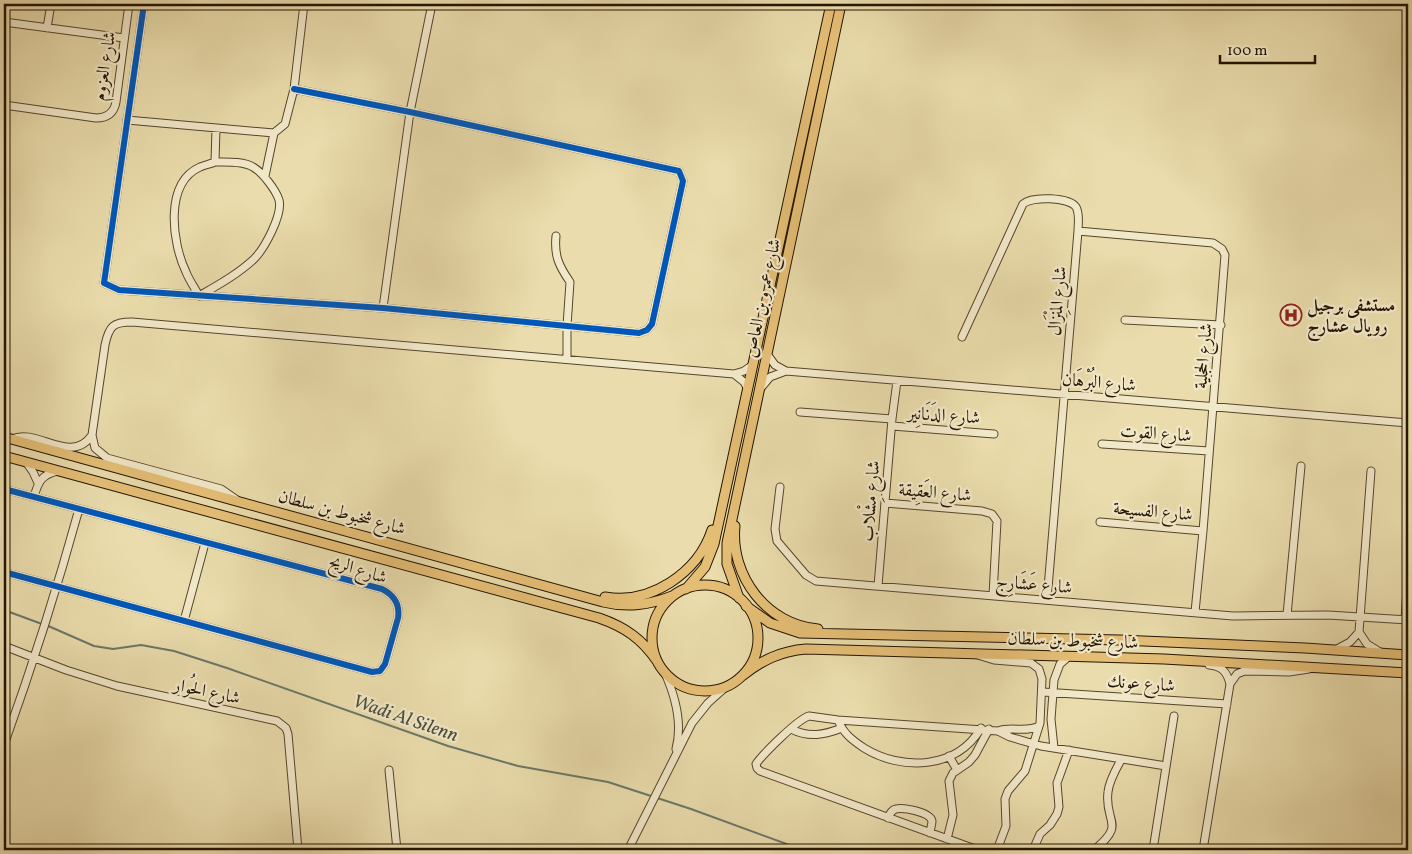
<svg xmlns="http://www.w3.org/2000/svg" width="1412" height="854" font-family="Vollkorn,Amiri,serif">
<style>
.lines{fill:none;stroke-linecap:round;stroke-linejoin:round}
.stream{stroke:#6a7869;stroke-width:2}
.minor-casing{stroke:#56462b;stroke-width:9}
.major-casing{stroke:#241400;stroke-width:11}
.minor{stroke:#f1e8c9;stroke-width:7}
.major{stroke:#e5be76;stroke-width:9}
.cycleway-casing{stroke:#f1e8c9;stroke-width:9}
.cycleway{stroke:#0057b8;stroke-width:6}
.labels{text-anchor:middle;stroke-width:4.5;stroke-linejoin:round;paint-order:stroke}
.street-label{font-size:18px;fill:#241400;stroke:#f1e8c9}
.poi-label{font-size:18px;font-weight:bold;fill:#241400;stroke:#f1e8c9;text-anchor:start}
.water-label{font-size:19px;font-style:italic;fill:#4d4e3d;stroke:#f1e8c9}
</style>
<rect width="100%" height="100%" fill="#eadcac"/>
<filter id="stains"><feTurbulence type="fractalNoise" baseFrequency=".004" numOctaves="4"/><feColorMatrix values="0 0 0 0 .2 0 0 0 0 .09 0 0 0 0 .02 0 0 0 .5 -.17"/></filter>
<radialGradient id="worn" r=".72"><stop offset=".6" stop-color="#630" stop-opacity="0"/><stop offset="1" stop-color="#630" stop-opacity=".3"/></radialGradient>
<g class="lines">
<path class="stream" d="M4,610L42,624
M46,625L94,646L113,649L141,645L174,651L227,668L448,746L518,766L608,782L691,809L803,850"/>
<g class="minor-casing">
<path id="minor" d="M144,4L104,283L119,290L383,308L639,333L647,330L652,324L683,181L679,171L410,112L294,89
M4,22L124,38
M47,28L51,4
M4,105L96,118C107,118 114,113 116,102L129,4
M127,120L274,133L285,124L294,89L304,4
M215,162C226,162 244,161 253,167C262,172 276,190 279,200C283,215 264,249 254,259C238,274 218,285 199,296C195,288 189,280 186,272C172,243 164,183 200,167C205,165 210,164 215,162Z
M215,162L216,128
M265,176L274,133
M1078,231L1213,243L1222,249L1225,255L1203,531L1195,612
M556,236C554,256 559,266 570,282L567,326V359
M383,308L410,112L432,4
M1125,320L1221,325
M962,337L1023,204C1032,196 1069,197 1076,207C1080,214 1078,224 1078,231L1047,600
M767,354L775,365L786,371
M734,374L744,382L748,389
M760,389L770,377L786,371L1408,423
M800,412L892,419
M892,426L994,434
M12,439C37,427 71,466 92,435
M1102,444L1209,451
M26,462L33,472L38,483
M780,487L775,529L777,541L806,575L816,581L1233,616L1328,615L1408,620
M4,489L382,589C394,595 400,605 398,618L385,664L380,671L372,672L4,572
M34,497C38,482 42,474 58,471
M237,500L221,489L107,458L95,448L92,435L105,345C109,326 113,322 132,322L734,374L744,371L753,365
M885,503L982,511L992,514L997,521L993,595
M1100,522L1203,531
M878,586L892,419L897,381
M1287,615L1301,466
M1405,619L1408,574
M184,621L205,543
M1359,632L1367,644L1380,652
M4,646L66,670L117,686L277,721L286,728L288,734L298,850
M1337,649L1350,642L1359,632L1371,471
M978,655L994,660L1031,663L1039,669L1042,679L1040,723L1025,771L1008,791L1005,799L1006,826L997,850
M1209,665C1222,666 1227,672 1230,684
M664,671C675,695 683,722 676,749
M1043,692L1227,704
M838,720C843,733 852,740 864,748C901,771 957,770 981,728
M791,729C809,738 824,735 842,728
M998,731C1011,726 1027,733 1039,726
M4,745C32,667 57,589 79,509
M1054,748L1051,719L1054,680L1060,664L1068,657
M949,756L957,770
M389,770L397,850
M888,818C890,814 891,810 896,809C903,807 930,812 932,821C932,825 930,830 930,833
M947,839L953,815L949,781L953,773L969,762L975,755L989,729
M628,850L692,723L708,703L727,686
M978,850L760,771L757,768L756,764C763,754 798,719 809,716L838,720L998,731L1010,737L1041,746L1166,766
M1033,850L1040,834L1050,825L1057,814L1059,807L1057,783L1069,750
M1094,850C1127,823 1104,823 1108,792C1109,781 1116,769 1121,760
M1153,850L1174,716
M1203,850L1230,684L1237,674L1244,671L1289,672L1309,669"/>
</g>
<g class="major-casing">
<path id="major" d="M4,437L603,602C628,608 649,605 672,596
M4,456L599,618C625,627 642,639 657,661
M735,526C730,576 767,625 818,629
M652 638a53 53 0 1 1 106 0a53 53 0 1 1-106 0Z
M686,589L705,567L714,544L831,4
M605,597C650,605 698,573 712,530
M739,598L727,564V543L841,4
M746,606L770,623L800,633L1120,640L1305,648L1408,655
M742,676C762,660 781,651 806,649L1164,659L1408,673"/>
</g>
<use href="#minor" class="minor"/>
<use href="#major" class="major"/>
<g class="cycleway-casing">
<path id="cycleway" d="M144,4L104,283L119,290L383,308L639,333L647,330L652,324L683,181L679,171L410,112L294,89
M4,489L382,589C394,595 400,605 398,618L385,664L380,671L372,672L4,572"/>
</g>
<use href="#cycleway" class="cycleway"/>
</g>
<defs>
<g id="hospital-ring" transform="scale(1.125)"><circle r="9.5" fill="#f1e8c9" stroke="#8f2418" stroke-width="1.5"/><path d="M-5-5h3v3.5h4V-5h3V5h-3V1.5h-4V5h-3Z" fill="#8f2418"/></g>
</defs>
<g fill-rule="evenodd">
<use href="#hospital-ring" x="1291" y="315"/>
</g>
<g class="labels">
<g class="street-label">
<text transform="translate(104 66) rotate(-81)" y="6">شارع العزوم</text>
<text transform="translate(762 298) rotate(-78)" y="6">شارع عمرو بن العاص</text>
<text transform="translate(1057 301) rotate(-85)" y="6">شارع المِنْزَال</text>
<text transform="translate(1203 356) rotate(-85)" y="6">شارع الحجلية</text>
<text transform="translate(1099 382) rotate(5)" y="6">شارع البُرْهَان</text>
<text transform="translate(944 415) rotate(4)" y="6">شارع الدَنَانِير</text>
<text transform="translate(1156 433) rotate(4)" y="6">شارع القوت</text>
<text transform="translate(935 492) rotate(5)" y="6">شارع العَقِيقة</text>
<text transform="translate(870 501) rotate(-85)" y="6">شارع مِشْلاب</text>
<text transform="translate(1153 511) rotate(5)" y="6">شارع الفسيحة</text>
<text transform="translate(342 512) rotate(15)" y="6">شارع شخبوط بن سلطان</text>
<text transform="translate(358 569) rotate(17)" y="6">شارع الريح</text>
<text transform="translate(1034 584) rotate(5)" y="6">شارع عَشَارِج</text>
<text transform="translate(1073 640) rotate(2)" y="6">شارع شخبوط بن سلطان</text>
<text transform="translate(1141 683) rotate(4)" y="6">شارع عونك</text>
<text transform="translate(207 691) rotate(12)" y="6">شارع الحُوار</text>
</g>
<g class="poi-label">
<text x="1307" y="311">مستشفى برجيل<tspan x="1307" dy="21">رويال عشارج</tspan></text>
</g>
<g class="water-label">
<text transform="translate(406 717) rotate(19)" y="7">Wadi Al Silenn</text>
</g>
</g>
<rect width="1412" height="854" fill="none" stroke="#eadcac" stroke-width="20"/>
<rect x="5" y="5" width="1402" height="844" fill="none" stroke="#241400" stroke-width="2.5"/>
<rect x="10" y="10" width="1392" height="834" fill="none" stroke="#241400"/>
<path d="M1220 55v8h95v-8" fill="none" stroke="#241400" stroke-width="2.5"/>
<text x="1227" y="55" font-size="15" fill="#241400" stroke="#f1e8c9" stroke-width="4" paint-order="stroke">100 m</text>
<rect width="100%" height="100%" filter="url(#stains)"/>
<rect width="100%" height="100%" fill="url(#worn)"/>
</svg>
